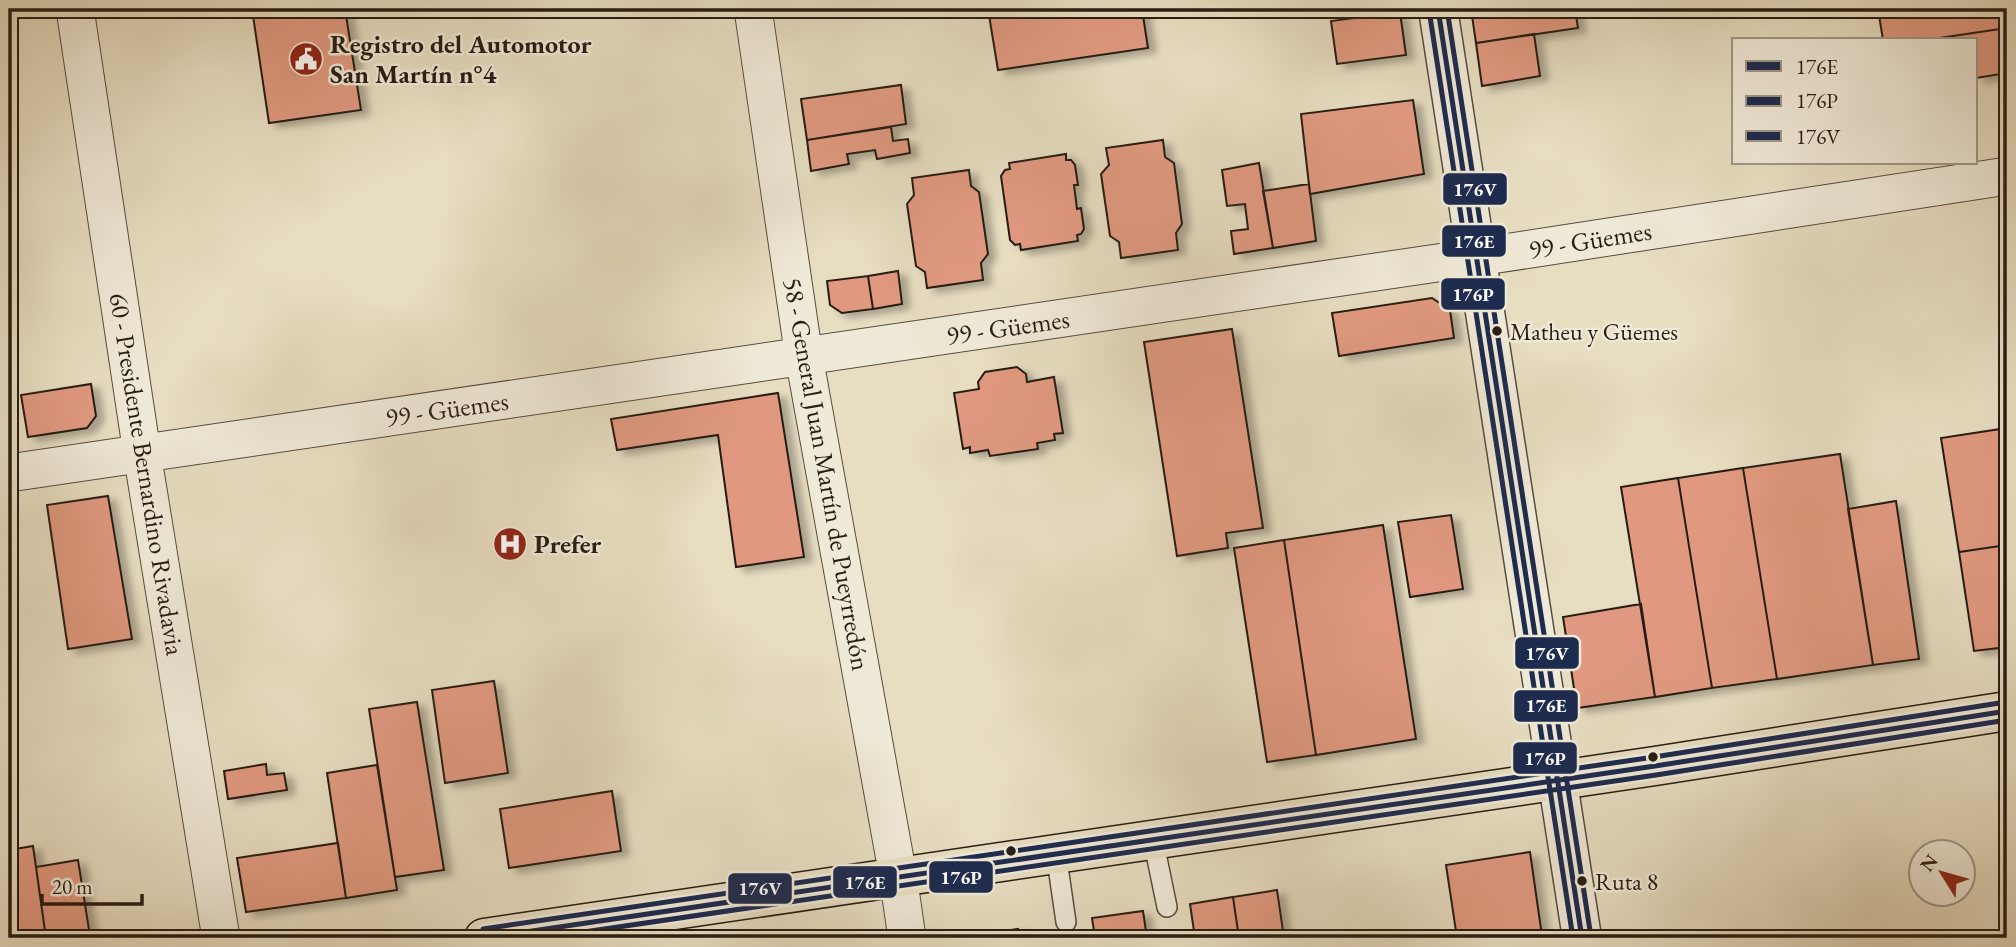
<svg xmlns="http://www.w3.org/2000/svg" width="2016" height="947" font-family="'EB Garamond',serif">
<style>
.building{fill:#e09980;stroke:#271d12;stroke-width:2;filter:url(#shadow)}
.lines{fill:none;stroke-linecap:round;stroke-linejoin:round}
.service-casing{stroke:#574d3e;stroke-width:22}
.minor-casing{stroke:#574d3e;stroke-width:39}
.tertiary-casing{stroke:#574d3e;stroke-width:41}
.primary-casing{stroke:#271d12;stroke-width:41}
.service{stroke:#efe9d7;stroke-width:19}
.minor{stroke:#efe9d7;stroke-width:37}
.tertiary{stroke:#efe9d7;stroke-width:38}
.primary{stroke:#e7ddc1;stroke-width:38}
.bus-1-casing{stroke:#efe9d7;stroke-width:10}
.bus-2-casing{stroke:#efe9d7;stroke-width:10}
.bus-3-casing{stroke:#efe9d7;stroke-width:10}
.bus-1{stroke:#1d2b4f;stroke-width:5}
.bus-2{stroke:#1d2b4f;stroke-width:5}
.bus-3{stroke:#1d2b4f;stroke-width:5}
.bus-dot{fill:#271d12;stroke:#efe9d7;stroke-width:2.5}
.labels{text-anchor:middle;stroke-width:5;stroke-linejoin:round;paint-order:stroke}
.bus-label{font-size:24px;fill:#271d12;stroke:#efe9d7;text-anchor:start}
.poi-label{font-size:26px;font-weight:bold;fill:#271d12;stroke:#efe9d7;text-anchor:start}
.street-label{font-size:26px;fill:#271d12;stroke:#efe9d7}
.line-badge{stroke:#efe9d7;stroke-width:2.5}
.badge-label{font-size:19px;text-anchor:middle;font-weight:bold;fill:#fff}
</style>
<defs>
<filter id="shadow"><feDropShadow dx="8" dy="4.5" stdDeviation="3.5" flood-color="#0004"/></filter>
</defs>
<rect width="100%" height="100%" fill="#e7ddc1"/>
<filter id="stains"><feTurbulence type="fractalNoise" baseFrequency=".00286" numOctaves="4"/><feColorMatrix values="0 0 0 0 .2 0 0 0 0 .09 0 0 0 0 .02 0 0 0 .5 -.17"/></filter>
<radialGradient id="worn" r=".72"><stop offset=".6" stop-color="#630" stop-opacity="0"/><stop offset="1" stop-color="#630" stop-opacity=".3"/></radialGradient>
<path class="building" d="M252,9H345L361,110L269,123Z
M988,9H1142L1148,48L998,70Z
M1471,9H1510L1511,15L1532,12L1531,9H1575L1578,28L1476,43Z
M1878,9H2007V28L1926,40H1883Z
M1400,12L1406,55L1337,64L1331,21Z
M2007,28V73L1976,78V40H1926Z
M1534,34L1540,76L1482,86L1476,43Z
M901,85L906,124L807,140L801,99Z
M1413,100L1424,174L1310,194L1301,114Z
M891,127L893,141L908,139L910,153L877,159L875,150L847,154L849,164L811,171L807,140Z
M1163,140L1165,157L1174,163L1182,224L1176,233L1178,250L1121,258L1119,242L1110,236L1101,174L1109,165L1106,148Z
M1066,154V160H1071L1075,165L1078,185H1074L1077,209L1081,208L1084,229L1081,234L1077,235L1078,241L1021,250L1020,244L1015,245L1010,240L1001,176L1005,170L1010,169L1009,163Z
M1259,163L1273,248L1234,254L1231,231L1248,229L1245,204L1227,206L1222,170Z
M969,170L971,186L979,192L988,254L981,263L983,280L927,288L925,272L916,266L907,204L914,195L912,178Z
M1309,184L1316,241L1273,248L1263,191Z
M898,271L902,304L873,309L868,276Z
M868,276L873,309L842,313L830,305L827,281Z
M1432,298L1450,310L1454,338L1339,356L1332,313Z
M1232,329L1263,528L1226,533L1228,548L1177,556L1144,342Z
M1017,367L1026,374L1027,382L1054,377L1063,433L1054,434L1055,440L1037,443L1038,449L990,456L988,450L970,453V447L963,449L954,393L979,389L978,382L985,372Z
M91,384L96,416L87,428L28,437L21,395Z
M778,393L804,557L736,567L718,435L617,450L611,419Z
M2007,428V545L1959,552L1941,438Z
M1840,454L1873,665L1777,679L1743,468Z
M1743,468L1777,679L1712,688L1678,478Z
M1678,478L1712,688L1655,697L1621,487Z
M108,496L132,639L68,649L47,505Z
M1896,501L1919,659L1873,665L1848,509Z
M1451,515L1463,589L1410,597L1398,522Z
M1383,525L1416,739L1316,755L1284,540Z
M1284,540L1316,755L1267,762L1234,548Z
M2007,545V647L1974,651L1959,552Z
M1641,604L1655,697L1577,708L1563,617Z
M494,681L508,773L445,783L432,690Z
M417,702L444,870L395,877L369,709Z
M266,764L267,775L284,773L287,790L228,799L224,771Z
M377,765L397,890L346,898L327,773Z
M612,791L621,851L509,868L500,809Z
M338,843L346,898L246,912L237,858Z
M33,846L46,938H9V850Z
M1530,852L1542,936L1457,938L1446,865Z
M78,860L90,936L46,938L36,867Z
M1277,890L1284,938H1239L1233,897Z
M1233,897L1239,938H1195L1190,904Z
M1143,911L1147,938H1095L1092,918Z
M1018,929L1020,938H957Z"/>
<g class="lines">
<g class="service-casing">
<path id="service" d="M1153,839L1167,907
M1056,853L1066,922"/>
</g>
<g class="minor-casing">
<path id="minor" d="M75,9L142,453L221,938
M753,9L804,357L898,876L907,938
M9,473L1478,257L2007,176"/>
</g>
<g class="tertiary-casing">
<path id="tertiary" d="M1438,9L1582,938"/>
</g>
<g class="primary-casing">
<path id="primary" d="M484,938L1655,766L2007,711"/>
</g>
<use href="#service" class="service"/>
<use href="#minor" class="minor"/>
<use href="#tertiary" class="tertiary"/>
<use href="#primary" class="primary"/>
<g class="bus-1-casing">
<path id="bus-1" d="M1438,9L1582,938
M484,938L1655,766L2007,711"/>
</g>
<g class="bus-2-casing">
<path id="bus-2" d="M1429,10L1573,938
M543,938L1656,775L2007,720"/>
</g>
<g class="bus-3-casing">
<path id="bus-3" d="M1447,9L1591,937
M483,929L1654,757L2006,702"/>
</g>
<use href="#bus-1" class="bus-1"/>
<use href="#bus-2" class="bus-2"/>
<use href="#bus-3" class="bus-3"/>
</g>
<defs>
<g id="civic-disc" transform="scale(1.75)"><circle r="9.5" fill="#8f2418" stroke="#efe9d7"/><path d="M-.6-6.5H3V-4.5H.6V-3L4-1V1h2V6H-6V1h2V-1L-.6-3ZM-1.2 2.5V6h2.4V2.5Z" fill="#fff"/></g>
<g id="hospital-disc" transform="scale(1.75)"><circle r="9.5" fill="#8f2418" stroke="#efe9d7"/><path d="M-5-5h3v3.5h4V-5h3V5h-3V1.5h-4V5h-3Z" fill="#fff"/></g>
</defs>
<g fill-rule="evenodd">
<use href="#civic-disc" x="306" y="59"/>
<use href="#hospital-disc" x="510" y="544"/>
</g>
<g class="bus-dot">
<circle cx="1497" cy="331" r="6"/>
<circle cx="1653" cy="757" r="6"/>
<circle cx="1011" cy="851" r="6"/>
<circle cx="1582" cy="881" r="6"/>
</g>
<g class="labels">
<g class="bus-label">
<text x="1510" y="340">Matheu y Güemes</text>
<text x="1595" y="890">Ruta 8</text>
</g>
<g class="poi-label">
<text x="330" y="53">Registro del Automotor<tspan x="330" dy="30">San Martín n°4</tspan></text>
<text x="534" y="553">Prefer</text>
</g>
<g class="street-label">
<text transform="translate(1590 240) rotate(-9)" y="9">99 - Güemes</text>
<text transform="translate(1008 327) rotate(-8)" y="9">99 - Güemes</text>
<text transform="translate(447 409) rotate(-8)" y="9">99 - Güemes</text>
<text transform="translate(147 474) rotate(81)" y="9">60 - Presidente Bernardino Rivadavia</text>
<text transform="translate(827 474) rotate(80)" y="9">58 - General Juan Martín de Pueyrredón</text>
</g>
</g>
<g class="line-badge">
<rect x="1442" y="172" width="66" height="34" rx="7" fill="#1d2b4f"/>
<rect x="1441" y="224" width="66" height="34" rx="7" fill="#1d2b4f"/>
<rect x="1440" y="277" width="66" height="34" rx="7" fill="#1d2b4f"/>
<rect x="1514" y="636" width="66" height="34" rx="7" fill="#1d2b4f"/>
<rect x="1513" y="689" width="66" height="34" rx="7" fill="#1d2b4f"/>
<rect x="1512" y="741" width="66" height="34" rx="7" fill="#1d2b4f"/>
<rect x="928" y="860" width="66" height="34" rx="7" fill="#1d2b4f"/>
<rect x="832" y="865" width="66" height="34" rx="7" fill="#1d2b4f"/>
<rect x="727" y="872" width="66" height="33" rx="7" fill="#1d2b4f"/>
</g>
<g class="badge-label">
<text x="1475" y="196">176V</text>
<text x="1474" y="248">176E</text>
<text x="1473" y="301">176P</text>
<text x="1547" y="660">176V</text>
<text x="1546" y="712">176E</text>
<text x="1545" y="765">176P</text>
<text x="961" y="884">176P</text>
<text x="865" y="889">176E</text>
<text x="760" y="895">176V</text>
</g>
<rect width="2016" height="947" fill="none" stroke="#e7ddc1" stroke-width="35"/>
<rect x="10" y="10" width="1995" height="926" fill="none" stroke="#271d12" stroke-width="3.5"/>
<rect x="18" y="18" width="1981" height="912" fill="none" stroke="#271d12" stroke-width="2"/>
<rect x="1732" y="38" width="245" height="126" fill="#efe9d7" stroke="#9f9788" stroke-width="2"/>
<rect x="1746" y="61" width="35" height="10" fill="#1d2b4f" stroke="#9f9788" stroke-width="2"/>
<text x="1796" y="74" font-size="21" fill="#271d12">176E</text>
<rect x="1746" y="96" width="35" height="10" fill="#1d2b4f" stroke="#9f9788" stroke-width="2"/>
<text x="1796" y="108" font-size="21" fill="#271d12">176P</text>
<rect x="1746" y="131" width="35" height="10" fill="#1d2b4f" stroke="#9f9788" stroke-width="2"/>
<text x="1796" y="144" font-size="21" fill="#271d12">176V</text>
<g transform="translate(1942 873) rotate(307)"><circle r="33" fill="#efe9d7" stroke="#9f9788" stroke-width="2"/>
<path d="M0-5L12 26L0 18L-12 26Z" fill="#8f2418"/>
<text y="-10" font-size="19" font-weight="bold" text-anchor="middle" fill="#271d12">N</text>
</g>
<path d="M42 894v10h100v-10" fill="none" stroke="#271d12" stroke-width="3.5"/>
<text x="52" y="894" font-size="21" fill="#271d12" stroke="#efe9d7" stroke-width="5" paint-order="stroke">20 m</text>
<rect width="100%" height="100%" filter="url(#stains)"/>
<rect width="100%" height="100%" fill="url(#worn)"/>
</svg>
